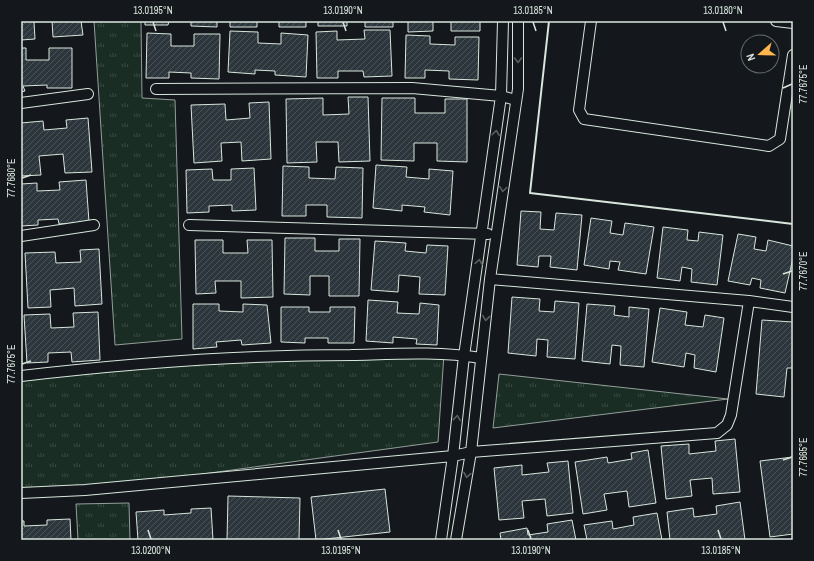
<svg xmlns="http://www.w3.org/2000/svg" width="814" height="561" font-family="'Archivo Narrow',sans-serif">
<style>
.grass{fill:url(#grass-tufts);stroke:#939e99}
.building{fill:url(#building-hatch);stroke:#d8e6dc}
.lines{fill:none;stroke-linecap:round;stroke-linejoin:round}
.lane-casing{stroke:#d8e6dc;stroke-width:12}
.lane{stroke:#14181c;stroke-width:10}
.wall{stroke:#d8e6dc;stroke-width:2}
.oneway{stroke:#59605f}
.ticks{fill:none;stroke:#d8e6dc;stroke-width:1.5}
.neatline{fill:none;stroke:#d8e6dc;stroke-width:1.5}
.ticks-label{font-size:10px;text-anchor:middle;fill:#d8e6dc}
</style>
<defs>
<pattern id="grass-tufts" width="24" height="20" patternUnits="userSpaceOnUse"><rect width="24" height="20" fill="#1a2d24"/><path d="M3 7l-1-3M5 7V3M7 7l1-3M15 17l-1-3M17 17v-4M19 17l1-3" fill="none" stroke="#3b4b43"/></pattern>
<pattern id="building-hatch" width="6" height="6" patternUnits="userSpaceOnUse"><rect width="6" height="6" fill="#2c363c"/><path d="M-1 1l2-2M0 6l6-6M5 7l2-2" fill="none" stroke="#4a5358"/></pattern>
</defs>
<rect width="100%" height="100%" fill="#14181c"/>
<path class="grass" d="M94,21H141L142,98L175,100L182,339L115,345Z
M444,354L438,442L85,490L21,492V380L111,365Z
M499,374L728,399L493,428Z
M129,503L130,540H78L76,504Z"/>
<path class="building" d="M21,21H50L34,22L35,39L21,40Z
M52,21H81L83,35L53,37Z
M145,21H169L168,25H145Z
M191,21H217V27L191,26Z
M230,21H257V27H230Z
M279,21H306V27H279Z
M318,21H347V26H318Z
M365,21H393V27H365Z
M408,21H433V31L408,32Z
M451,21H480V31H451Z
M364,30H390L392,76L364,77L363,71H338V78H317L316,32L337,31V40L365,39Z
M230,31L258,32V43L281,44V33L308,35L306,77L275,75V71L255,70V74L228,72Z
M147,33L171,34V46H194V34H220L219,79L191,78V73L169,72V78H146Z
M406,35L430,36V44L455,45V37H479L478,80L449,79V71L425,70V78H405Z
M21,48H26V60H49V48H72V88H47V85L23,86L25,91L21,92Z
M348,97H368L370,161L339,162L338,142H316L317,162L287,163L286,99L323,98V115L349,114Z
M382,98H415V113H445V99H467V162L437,161V143H414V161L381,160Z
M269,102L271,159L242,161L241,142L221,143L222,161L194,163L191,105L225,104L226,120L250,118L249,103Z
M88,118L92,172L65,173L63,154L39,156L41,175L21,176V123L43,121L44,130L67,128L66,120Z
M376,165L407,167L406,177L429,179V169L453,171L450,215L424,212L425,207L402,205V211L373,208Z
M283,166L309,167V178L335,179L336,167L363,168L362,218L327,217V205H306V216H282Z
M254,168L256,210L232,211V205L209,206V212L187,213L186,170L212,169L213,180H231V169Z
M86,180L89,222L59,224L58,219L38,220V225L21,226V184L37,183V191L60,190L59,182Z
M521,211L541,212L540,229L554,230L556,213L582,215L577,270L550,267L551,256H539L538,267L517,265Z
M591,218L612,221L610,233L623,235L625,223L654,227L646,274L618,270L620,262L610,261L609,269L584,265Z
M663,227L688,230L687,240L698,241L699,232L723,235L717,285L691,282L692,269L682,267L680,281L657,278Z
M738,234L756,237L754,249L766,251L768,240L793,246V258L785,293L760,288L761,280L752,278L750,285L728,281Z
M285,238H315V251H339V239H360L359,296H329V276H310V295L284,294Z
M195,240H223V253H248L247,240H272L273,297L241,298V281H215L216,293L196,294Z
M375,241L406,243L405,251L426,253L427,245L448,246L445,295L419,294L420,277L399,275L398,292L371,290Z
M99,249L102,304L75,306L74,288L50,290L51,307L28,308L25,253L55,252L56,263L81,262L80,250Z
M512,297L540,299L539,311L554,312L555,301L579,303L575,359L547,357L548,340L537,339L536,356L508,353Z
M368,300L398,302L397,313L419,314L420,303L439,305L437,345L416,344L417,339L393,337V343L366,341Z
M193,304H219V311L243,312V304L267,305L271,343L242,345L241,340L216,342L217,347L193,349Z
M587,304L615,306L614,315L629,317V307L649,309L644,367L620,365L621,346L612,345L610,364L582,361Z
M281,307H309V312H330V307H355L354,343H328V338H305V343L281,342Z
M660,308L687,312L685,325L703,327L705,315L724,318L716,372L694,368L695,355L686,353L684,367L652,362Z
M98,312L100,360L72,362L71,352L48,353V362L27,363L24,315L50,314L51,328L74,327L73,313Z
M762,320L793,322V368H787L784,397L756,394Z
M735,439L740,492L713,494L712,478L690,480L692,496L666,499L661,446L689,444V454L716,451L715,441Z
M648,450L656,503L629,507L627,491L604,494L607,510L583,514L575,462L607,457L608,463L632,459L631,453Z
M793,457V534L770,537L760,461Z
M568,461L573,513L547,516L545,499L522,501L524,518L499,520L494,468L522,465V475L549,472L547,463Z
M385,489L390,532L316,540L311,497Z
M228,496L300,498L299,540H227Z
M740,502L745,540H670L667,512L693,508L694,517L717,514L716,506Z
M211,508L213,540H138L136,512L164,510V515L191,513V509Z
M657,513L662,540H587L584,525L612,521L613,529L634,525L633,517Z
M70,519L71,540H21V521H24V526L47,525V520Z
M572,520L576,540H501L500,533L527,528L528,535L548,532L547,524Z"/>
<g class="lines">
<g class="lane-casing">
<path id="lane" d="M591,21L579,110L584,119L769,146L780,139L793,55
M776,21L793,23
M156,89L412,88L501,96L516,100
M21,103L88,94
M189,225L488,234
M21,236L94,225
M490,279L749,301
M21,376C131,363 241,355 351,355C394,354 438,351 481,358
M21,493L85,490L453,456L471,452L717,433L727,425L731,415L749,301L793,307
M441,540L453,456L464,356L501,96L503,21
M456,540L471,452L490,279L518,89V21"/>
</g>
<use href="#lane" class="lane"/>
<path class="wall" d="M549,21L530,193L793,224"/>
</g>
<defs><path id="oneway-chevron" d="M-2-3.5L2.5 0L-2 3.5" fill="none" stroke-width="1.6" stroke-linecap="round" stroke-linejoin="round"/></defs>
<g class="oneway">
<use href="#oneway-chevron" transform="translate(518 60) rotate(90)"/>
<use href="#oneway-chevron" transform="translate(496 133) rotate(-83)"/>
<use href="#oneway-chevron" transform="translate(503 189) rotate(98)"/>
<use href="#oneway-chevron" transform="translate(479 262) rotate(-81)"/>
<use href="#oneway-chevron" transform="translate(486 318) rotate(96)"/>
<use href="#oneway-chevron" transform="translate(457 418) rotate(-84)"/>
<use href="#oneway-chevron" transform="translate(467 475) rotate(100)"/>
</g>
<path class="ticks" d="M153,22L156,31M343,22L346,31M533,22L536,31M723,22L726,31M783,88L792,84M22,178L31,175M783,274L792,271M22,364L31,361M783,460L792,457M148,530L151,539M338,530L341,539M528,530L531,539M718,530L721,539"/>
<rect width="814" height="561" fill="none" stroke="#14181c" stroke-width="44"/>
<g transform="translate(760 54) rotate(250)"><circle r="19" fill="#14181c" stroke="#626a69"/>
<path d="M0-3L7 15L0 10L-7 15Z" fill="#ffb74d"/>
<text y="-6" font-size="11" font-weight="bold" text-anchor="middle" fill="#d8e6dc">N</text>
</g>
<rect x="22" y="22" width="770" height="517" class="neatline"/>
<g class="ticks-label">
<text x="153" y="14">13.0195°N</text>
<text x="343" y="14">13.0190°N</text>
<text x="533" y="14">13.0185°N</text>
<text x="723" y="14">13.0180°N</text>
<text transform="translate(803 84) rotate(-90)" y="4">77.7675°E</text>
<text transform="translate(11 178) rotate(-90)" y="4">77.7680°E</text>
<text transform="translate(803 271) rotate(-90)" y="4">77.7670°E</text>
<text transform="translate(11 364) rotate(-90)" y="4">77.7675°E</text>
<text transform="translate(803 457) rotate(-90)" y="4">77.7665°E</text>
<text x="151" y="554">13.0200°N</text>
<text x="341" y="554">13.0195°N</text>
<text x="531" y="554">13.0190°N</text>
<text x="721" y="554">13.0185°N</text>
</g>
</svg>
